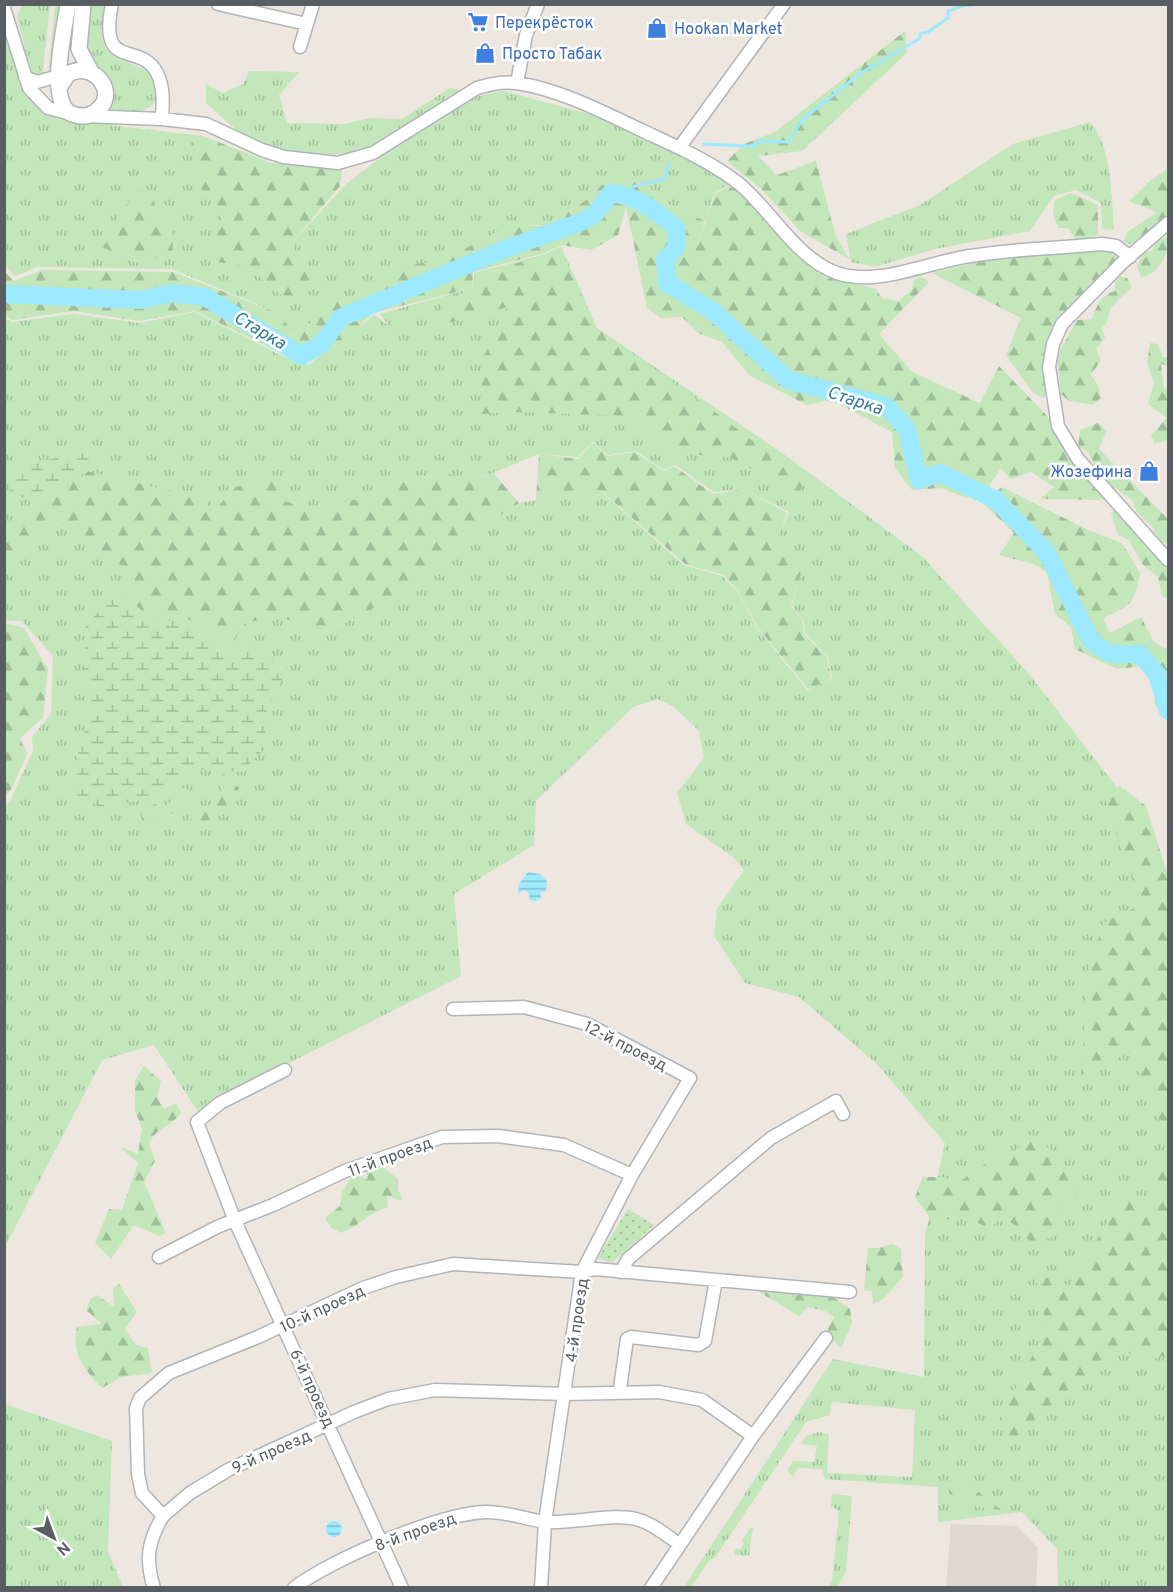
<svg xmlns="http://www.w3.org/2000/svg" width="1173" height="1592" font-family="Overpass,sans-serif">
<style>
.education{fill:#dfd8d0}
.grass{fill:url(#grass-tufts)}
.forest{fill:url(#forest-firs)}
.wetland{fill:url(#wetland-marsh)}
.park{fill:url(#park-dots)}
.water{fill:url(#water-rules)}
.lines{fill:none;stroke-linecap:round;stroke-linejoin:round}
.stream{stroke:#9de9ff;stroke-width:3}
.river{stroke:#9de9ff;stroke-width:18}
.minor-casing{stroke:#b1b5b8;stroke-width:15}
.tertiary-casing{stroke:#b1b5b8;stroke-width:18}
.minor{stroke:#fff;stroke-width:12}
.tertiary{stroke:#fff;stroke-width:15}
.labels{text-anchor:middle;stroke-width:5;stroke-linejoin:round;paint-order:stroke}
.shop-label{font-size:16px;fill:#366cbe;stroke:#fff;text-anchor:start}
.street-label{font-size:16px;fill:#585e62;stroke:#fff}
.water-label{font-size:18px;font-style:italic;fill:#307a9a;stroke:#fff}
</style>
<defs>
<pattern id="grass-tufts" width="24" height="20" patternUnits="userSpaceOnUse" patternTransform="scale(1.5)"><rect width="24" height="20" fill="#c3e6ba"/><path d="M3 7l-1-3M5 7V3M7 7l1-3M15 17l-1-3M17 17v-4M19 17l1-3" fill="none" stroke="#a1be9b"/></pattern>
<pattern id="forest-firs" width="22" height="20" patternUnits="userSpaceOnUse" patternTransform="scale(1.5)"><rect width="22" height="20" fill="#c3e6ba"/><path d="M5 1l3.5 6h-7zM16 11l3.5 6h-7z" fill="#a1be9b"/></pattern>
<pattern id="wetland-marsh" width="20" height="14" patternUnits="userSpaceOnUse" patternTransform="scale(1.5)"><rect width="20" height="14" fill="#c3e6ba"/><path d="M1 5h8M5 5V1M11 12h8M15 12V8" fill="none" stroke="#a1be9b"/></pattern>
<pattern id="park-dots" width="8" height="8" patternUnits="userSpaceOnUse" patternTransform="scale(1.5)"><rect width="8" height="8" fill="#c3e6ba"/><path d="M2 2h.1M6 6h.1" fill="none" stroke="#a1be9b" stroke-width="1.8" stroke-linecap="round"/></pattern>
<pattern id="water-rules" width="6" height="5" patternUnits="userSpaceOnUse" patternTransform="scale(1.5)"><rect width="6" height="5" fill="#9de9ff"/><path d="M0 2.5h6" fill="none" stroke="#83c0d2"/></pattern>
</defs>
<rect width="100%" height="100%" fill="#ede7df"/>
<path class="education" d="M951,1524L1016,1526L1038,1548L1036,1587H946Z"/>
<path class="grass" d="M22,5H50L42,77L34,75L30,68L17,16Z
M55,5H63L53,72L48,76Z
M91,5H104C97,57 106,51 148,71C167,107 149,113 116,114L111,109C116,79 97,73 88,48C84,34 89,18 91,5Z
M4,28L25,92L57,119L203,136L191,143L199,186L224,210L246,266L287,299L300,264L291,244L345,185L386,153L473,97L504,91L607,119L650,139L731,183L714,193L706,221L655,198L604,183L585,201L545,226C496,218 484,247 443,260C427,265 409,266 392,268L372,293L351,301L329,294L310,324L290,336L283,315L172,269L38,267L15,276L5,266Z
M249,71L299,72L279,95L287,123L344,124L370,118L402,119L450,88L461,90C432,110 402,137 368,148C337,159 296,155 265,145C242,138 223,118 206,103V84L223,93L243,84Z
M1090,122C1113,149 1111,196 1114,230L1102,229L1101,203L1076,190L1054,196L1030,231L935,249L875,267L851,262L846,234L920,205L1013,144Z
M561,246L597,328L785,455L923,557L1029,674L1132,807L1168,928V1587H1058L1057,1549L1022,1512L938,1522V1487L825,1479L822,1469L798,1468L793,1477L787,1470L793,1461L814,1462L817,1446L801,1444L806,1436L819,1432L829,1434L827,1473L912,1477L915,1410L832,1402L830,1415L806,1422L714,1559L710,1560L691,1587H684L833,1359L924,1377L925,1236L945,1143L877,1064L799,997L745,983L714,936L717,909L744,870L734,858L686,824L677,793L704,758L699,731L674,707L657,699L633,707L536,801L534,845L454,894L461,976L230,1093L199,1113L154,1045L102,1060L5,1247V805L10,801L33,751L32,737L51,714L53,656L22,621H5V552L30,549L52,521L94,544L131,573L127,598L146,614L183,616L208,632L229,651L242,624L276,616L326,632L427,582L463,540L519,503L599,490L684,565L722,576L738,592L757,628L808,691L832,678L828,657L805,633L803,620L792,605L802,570L778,536L789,512L744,489L714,492L675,465L664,470L636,451L608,455L593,442L578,457L539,454L471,482L449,474L398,483L374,500H350L322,512L278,499L283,478L210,518L206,499L46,486L28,518L5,527V318L12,322L73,314L140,323L195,312L280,355L308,365L374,315L389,326L380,314L472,288L474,273L546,254Z
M5,1404L112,1441L108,1552L123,1587L5,1588Z
M832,1494L852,1496L846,1572L837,1587H828L832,1581L839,1511L831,1506Z
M753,1527L749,1556L735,1555L734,1552L737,1548L740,1550L744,1543L742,1541L750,1528Z"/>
<path class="forest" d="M905,31L907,53L802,151L758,156L777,175L816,161L835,234L849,259L800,231L761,189L727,161L744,144L775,132Z
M203,136L271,163L342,170L340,186L291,244L300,264L320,276L308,293L287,299L246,266L209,261L224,211L199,187L191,143Z
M1168,169V218C1153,224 1145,237 1130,244L1124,242L1127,232L1157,212L1129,201L1151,180Z
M646,174L655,198L705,221L697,248L715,194L728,186L736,190L800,256L824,276L876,289L882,298L899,301L912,289L914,280L921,276L929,282L879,334L912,372L980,403L999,366L1054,423L1109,500L1040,499L1054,487L1031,472L1011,479L1001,468L987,489L967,498L941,488L912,490L895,468L892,432L831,400L807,405L750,376L722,342L698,333L682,317L661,318L647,308L626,206L618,235L591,250L561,245L545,253L473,272L472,288L373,313L350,334L307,363L280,353L195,311L140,321L73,311L12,320L5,316L4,271L14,281L42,270L173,272L283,315L291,336L310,324L329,293L351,301L372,293L392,268L443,260L511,225L545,226L585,201L604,183Z
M151,190L157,214L172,228L173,253L136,263L98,245L137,191Z
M1071,193L1098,205V235L1077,242L1068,228H1058L1053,214L1055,200Z
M1168,237C1169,252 1160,275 1141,277L1137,267L1143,252L1151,251L1157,241Z
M560,248L597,328L708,407L806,481L798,494L731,458L679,453L629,416L511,412L481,414L483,358L507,307L440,325L444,298L474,290L475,274L545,256Z
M1108,249L1124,256L1050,343L1043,363L1048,392L1044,398L1033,393L1006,355L1021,318L932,273L989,259Z
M1120,276L1127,278L1132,286C1126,295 1115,300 1111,309C1107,317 1109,322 1102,328L1105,338L1096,349L1101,360L1091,375L1098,385L1101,398L1093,405L1069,401L1061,394L1057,356L1077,320L1092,319C1096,306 1101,295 1115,291V282Z
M1150,343L1158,344L1163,357H1168V366L1161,364L1164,389L1168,388L1167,441L1154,443L1151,435L1167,418L1148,404L1154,382L1147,363Z
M1098,423L1106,431L1099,449L1168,519V543L1160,542L1151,525L1137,512L1132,500L1102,479L1088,452L1078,446L1080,430Z
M593,443L608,456L635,452L664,471L674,466L713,494L744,489L787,513L778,536L802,570L791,606L802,619L804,634L827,657L831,678L809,690L758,628L738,591L723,575L685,564L600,490L536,500L539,454L578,459Z
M74,468L206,499L210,517L234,487L283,478L278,499L322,512L350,500H374L398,483L449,474L471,481L494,474L519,503L463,540L427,582L325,632L276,616L243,624L229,651L208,632L183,616L146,614L127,598L131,573L94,544L53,521L30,549L5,552V527L28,518L46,486Z
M1002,487L1088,530L1122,543L1140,573C1134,604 1131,606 1103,618L1110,633L1141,617L1154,642L1166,649L1168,647V707L1159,711L1154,702L1162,682L1142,666L1117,669L1075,649L1071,627L1055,614L1047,572L1034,564L999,555L1014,533L982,502Z
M1117,510L1157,556L1168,566V599L1162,596L1158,577L1142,564L1129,540L1118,535L1111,513Z
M5,623L24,628L48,669L43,718L20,738L27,754L12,788L5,797Z
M223,774L239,788C231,811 220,816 198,824L188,817C212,805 224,803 223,774Z
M1120,786L1146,806L1168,876V1128L1153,1111L1133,1051L1081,1075L1089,961L1106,921L1141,905L1105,799Z
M184,787L189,791C179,811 167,822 143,822L139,810L155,804L164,809Z
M144,1066L161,1081L157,1097L164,1109L176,1103L181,1113C172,1126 156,1128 149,1143L155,1161L144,1182L166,1233L159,1236L134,1225L111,1259L95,1243L109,1209L122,1210L138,1163L120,1147L138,1154L142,1128L135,1111V1080Z
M1031,1136C1060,1152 1064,1167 1076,1195L1059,1205V1235L1032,1244L1015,1225L1002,1217L989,1229L968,1217L932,1221L915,1197L923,1177H942L958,1183L1007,1148L1011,1155Z
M1150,1155L1168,1167V1355L1144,1361L1117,1347L1006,1446L1000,1418L1047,1328L1035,1273L1070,1286L1121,1198L1157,1205Z
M379,1164L398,1179V1190L403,1201L387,1196L388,1207C370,1212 359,1226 341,1233L331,1228L325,1218L340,1206L342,1192L353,1174L368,1179L365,1169Z
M892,1244L901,1249L903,1277L883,1299L873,1304L872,1291L864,1290L868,1248H878Z
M119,1284L137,1312L125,1329L136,1345L148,1348L152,1373L122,1377L102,1388C84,1369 71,1354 77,1327L102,1324L86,1310L91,1298L97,1295L114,1307L113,1288Z
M753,1288L829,1294L850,1309L852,1323L841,1348L826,1332L834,1317L825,1311L808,1307L799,1316Z
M950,1480L966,1482L1001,1510L976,1507L949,1493Z"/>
<path class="wetland" d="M83,448L105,453C87,478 59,491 32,503L7,489L24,463L63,457Z
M118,593L143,616L185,623L228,653L249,646L288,667L264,718L266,748L241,772L202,770L144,800L100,807L75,794V764L92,706L84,672L86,624Z"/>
<path class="park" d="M628,1209L654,1225L612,1263L598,1258Z"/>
<path class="water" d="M528,872L540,874L547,881L546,892H540L541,898L536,901L530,900L528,892L524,890L518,894L519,884Z
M326 1529a8 8 0 1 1 16 0a8 8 0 1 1-16 0Z"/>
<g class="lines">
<path class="stream" d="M703,144L751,146L763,141L788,142L803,119L861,73L919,39L921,33L928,32L948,18V11L962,6L979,4
M623,194L635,186L664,179L669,163"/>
<path class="river" d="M4,294L140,300L173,293L205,297L302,356L323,343L340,318L505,249L581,222L595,214L611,193C638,196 657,212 677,229L676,248L665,260L667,283L714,312L788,380L886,406L907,429L919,480L940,473L996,500L1047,553L1091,641L1111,654H1140L1157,674L1168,711"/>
<g class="minor-casing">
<path id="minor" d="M112,4C98,73 140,40 157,73C164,87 163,103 162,119
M218,4L307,24
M4,8L29,88L48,108L75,115
M300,47L313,4
M25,77L37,82L66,74
M517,83L526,35L538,4
M83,116L162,119L206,124L262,150L284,157L338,163L373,153L477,88C490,84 504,81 517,83C561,90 601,111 641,130C673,145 708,160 737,182C770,208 796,259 837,273C878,287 928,262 970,256C1013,249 1059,248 1102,244L1116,246L1130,257
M679,148L784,4
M1168,223L1123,262L1062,324L1053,344L1049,367L1058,426L1078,459L1168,560
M453,1009L524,1007L587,1024L690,1078L632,1175L582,1272L545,1522L541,1588
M285,1070L220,1103L197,1122L235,1221L402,1588
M159,1257L217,1227L273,1205L345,1171L442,1137L498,1136L564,1145L632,1175
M621,1272L628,1259L771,1138L836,1101L843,1114
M620,1388L627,1339L631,1337L698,1345L705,1341L716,1280
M163,1516L190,1493L228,1470L354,1412L388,1399L435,1390L565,1394L659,1392L702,1400L753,1436
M154,1588C145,1559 148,1541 163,1516L142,1493L138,1474L136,1408L140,1398L169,1373L258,1337L363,1288L396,1277L453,1264L582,1272L595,1269L850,1292
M294,1588C329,1560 443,1512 487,1512C508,1512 525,1519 545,1522C570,1524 615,1513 636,1519C652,1523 666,1535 679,1544
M651,1588L753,1436L826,1338"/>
</g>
<g class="tertiary-casing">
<path id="tertiary" d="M83,4L79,49L91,72
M59,88L68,74C94,59 121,95 95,112C88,117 80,117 72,114C46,103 65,28 68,4"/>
</g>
<use href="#minor" class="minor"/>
<use href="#tertiary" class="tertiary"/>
</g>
<defs>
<g id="supermarket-bare" transform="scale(1.62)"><path d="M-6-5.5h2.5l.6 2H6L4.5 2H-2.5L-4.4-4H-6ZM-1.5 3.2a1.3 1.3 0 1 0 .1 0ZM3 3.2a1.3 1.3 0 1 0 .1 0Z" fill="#3f7fe0" stroke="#fff" stroke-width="2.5" paint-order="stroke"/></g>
<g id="shop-bare" transform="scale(1.62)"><path d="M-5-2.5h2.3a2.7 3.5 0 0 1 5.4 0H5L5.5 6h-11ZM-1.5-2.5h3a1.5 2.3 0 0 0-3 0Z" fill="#3f7fe0" stroke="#fff" stroke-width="2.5" paint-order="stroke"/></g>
</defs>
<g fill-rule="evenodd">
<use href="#supermarket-bare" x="478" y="22"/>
<use href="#shop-bare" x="657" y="28"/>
<use href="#shop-bare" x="485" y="53"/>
<use href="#shop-bare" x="1149" y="471"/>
</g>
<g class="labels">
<g class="shop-label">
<text x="495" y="28">Перекрёсток</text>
<text x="674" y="34">Hookan Market</text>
<text x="502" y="59">Просто Табак</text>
<text x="1132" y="477" text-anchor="end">Жозефина</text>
</g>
<g class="street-label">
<text transform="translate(626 1045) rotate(27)" y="6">12-й проезд</text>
<text transform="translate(390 1156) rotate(-20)" y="6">11-й проезд</text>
<text transform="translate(322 1308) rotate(-25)" y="6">10-й проезд</text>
<text transform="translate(576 1320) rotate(-82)" y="6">4-й проезд</text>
<text transform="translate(313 1388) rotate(65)" y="6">6-й проезд</text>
<text transform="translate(271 1451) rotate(-24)" y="6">9-й проезд</text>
<text transform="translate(415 1531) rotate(-20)" y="6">8-й проезд</text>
</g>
<g class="water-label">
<text transform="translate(260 330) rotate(31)" y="6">Старка</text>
<text transform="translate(855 400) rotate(18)" y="6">Старка</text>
</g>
</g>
<rect width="1173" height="1592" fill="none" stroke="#585e62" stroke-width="12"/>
<g transform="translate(54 1538) rotate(139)" stroke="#ffffff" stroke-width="4.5" paint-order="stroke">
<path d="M0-4.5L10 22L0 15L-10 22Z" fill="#585e62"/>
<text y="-9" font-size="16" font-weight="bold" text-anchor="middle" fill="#585e62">N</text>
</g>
</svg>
